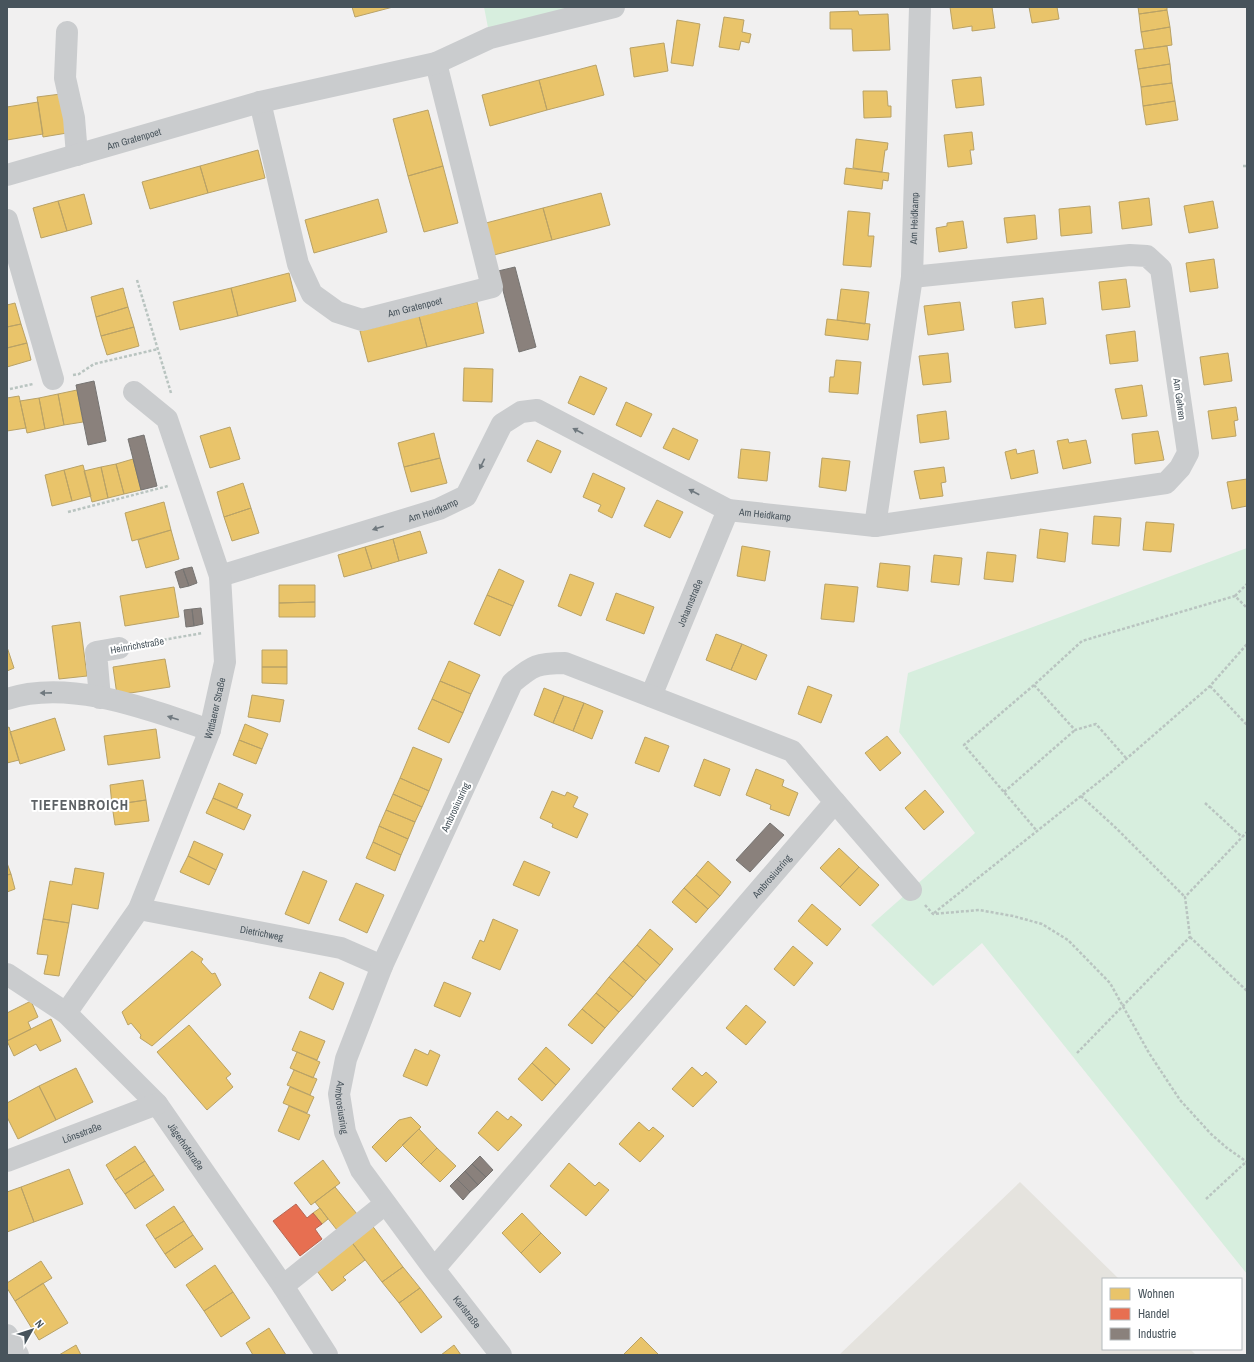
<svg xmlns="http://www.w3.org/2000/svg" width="1254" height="1362" font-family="'Archivo Narrow',sans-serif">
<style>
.commercial{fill:#e5e3de}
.green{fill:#d7eede}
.homes{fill:#e9c46a;stroke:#b9a266}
.shops{fill:#e76f51;stroke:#b76754}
.industry{fill:#8a817c;stroke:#767472}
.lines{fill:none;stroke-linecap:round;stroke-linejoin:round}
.path{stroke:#b9c4c0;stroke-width:2.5;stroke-dasharray:3 2;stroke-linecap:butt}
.minor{stroke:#caccce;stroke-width:22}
.oneway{fill:#6f787e}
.labels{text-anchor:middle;stroke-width:4;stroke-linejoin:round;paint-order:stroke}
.street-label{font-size:10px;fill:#48545c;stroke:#fff}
.district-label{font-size:14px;font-weight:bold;letter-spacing:1px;fill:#5c6064;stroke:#fff}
</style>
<rect width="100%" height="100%" fill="#f1f0f0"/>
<path class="commercial" d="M1020,1182L1119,1279H1103V1349H1190L1196,1355H839Z"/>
<path class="green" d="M484,7H614L490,38Z
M1247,548V1274L982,943L933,986L871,925L975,833L899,732L908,673Z"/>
<path class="homes" d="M352,7H393L355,17Z
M950,7H992L995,28L972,31V26L953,29Z
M1029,7H1057L1059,19L1032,23Z
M1138,7H1167V10L1139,14Z
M1167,10L1170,27L1141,32L1139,14Z
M858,11L859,15L888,14L890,50L853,51L852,29H830V12Z
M724,17L744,20L742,32L751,34L749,43L741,41L739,50L719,47Z
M677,20L700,24L693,66L671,63Z
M1170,27L1172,45L1144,49L1141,32Z
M664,43L668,71L634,77L630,48Z
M1167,46L1170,64L1138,69L1135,50Z
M1170,64L1172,83L1141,87L1138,69Z
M596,65L604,95L547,110L539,80Z
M981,77L984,105L956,108L952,80Z
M539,80L547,110L490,126L482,95Z
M1172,83L1175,101L1143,106L1141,87Z
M863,91H887L888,106H891V117L864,118Z
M61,94L67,133L43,137L37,97Z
M1175,101L1178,120L1146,125L1143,106Z
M38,102L43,134L7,140V107Z
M428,110L443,166L408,176L393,119Z
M972,132L974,150H970L972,164L948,167L944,135Z
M856,139L888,143L887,150H885L882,172L853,168Z
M258,150L265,178L208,193L200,166Z
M200,166L208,193L150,209L142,182Z
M443,166L458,223L424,232L408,176Z
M846,168L889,173L888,181L883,180L882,189L844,184Z
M601,193L610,225L552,240L543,208Z
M84,194L92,224L67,231L58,201Z
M1149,198L1152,225L1122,229L1119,202Z
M378,199L387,232L314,253L305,220Z
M58,201L67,231L41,238L33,208Z
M1213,201L1218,228L1189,233L1184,206Z
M1090,206L1092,233L1061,236L1059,209Z
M543,208L552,240L494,255L486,223Z
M848,211L870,213L868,236H874L871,267L843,265Z
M1035,215L1037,239L1007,243L1004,218Z
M963,221L967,248L939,252L936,228L947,226V223Z
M1214,259L1218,288L1190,292L1186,263Z
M289,273L296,301L238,316L231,288Z
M1126,279L1130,307L1102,310L1099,282Z
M123,288L128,307L96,317L91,297Z
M231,288L238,316L180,330L173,302Z
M841,289L869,292L865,324L837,320Z
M1043,298L1046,324L1015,328L1012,302Z
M477,302L484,333L427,347L419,316Z
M960,302L964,330L928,335L924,306Z
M15,303L21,324L7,327V305Z
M128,307L134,327L101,336L96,317Z
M419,316L427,347L368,362L360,331Z
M827,319L870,324L868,340L825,335Z
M21,324L27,343L7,348V327Z
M134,327L139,346L107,355L101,336Z
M1135,331L1138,361L1110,364L1106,335Z
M27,343L31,360L7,367V348Z
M948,353L951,382L923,385L919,356Z
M1228,353L1232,381L1204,385L1200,357Z
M836,360L861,362L858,394L829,392L830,377H834Z
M464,368L493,369L492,402L463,401Z
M580,376L607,388L594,415L568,403Z
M1142,385L1147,416L1122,419L1115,389Z
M77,390L83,422L64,425L58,394Z
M58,394L64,425L45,429L39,398Z
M19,396L26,428L7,431V398Z
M39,398L45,429L27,433L20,401Z
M626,402L652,414L641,437L616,425Z
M1236,407L1238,420L1234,421L1236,436L1212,439L1208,411Z
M946,411L949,439L920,443L917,415Z
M230,427L240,459L210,468L200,436Z
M673,428L698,440L689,460L663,448Z
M1158,431L1164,460L1135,464L1132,434Z
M434,433L440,458L404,467L398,443Z
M1068,439L1069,443L1086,440L1091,463L1063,469L1057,441Z
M537,440L561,451L551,473L527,461Z
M741,449L770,452L767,481L738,478Z
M1016,449L1017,454L1034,450L1038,473L1011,479L1005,452Z
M440,458L447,483L411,492L404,467Z
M822,458L850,461L846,491L819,487Z
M133,459L141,490L124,494L116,464Z
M116,464L124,494L108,498L101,467Z
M83,465L91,496L72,501L64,470Z
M101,467L108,498L92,502L84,471Z
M944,467L946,482L941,483L943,496L920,499L914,471Z
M64,470L72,501L52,506L45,475Z
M593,473L625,488L612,518L598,511L601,505L583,497Z
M1247,479V506L1232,509L1227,482Z
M243,483L251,508L224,517L217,492Z
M657,500L683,512L670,538L644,526Z
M164,502L171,530L132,541L125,513Z
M251,508L259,533L232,541L224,517Z
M1094,516L1121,518L1119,546L1092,544Z
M1146,522L1174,524L1171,552L1143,550Z
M1040,529L1068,533L1065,562L1037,558Z
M171,530L179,559L146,568L138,540Z
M420,531L427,553L399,561L393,539Z
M393,539L399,561L372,569L365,547Z
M742,546L770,551L765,581L737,576Z
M365,547L372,569L344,577L338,555Z
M987,552L1016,555L1013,582L984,579Z
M934,555L962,558L959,585L931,582Z
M880,563L910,566L908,591L877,587Z
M499,569L524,581L513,606L487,595Z
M570,574L594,583L581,616L558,606Z
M825,584L858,587L854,622L821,619Z
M279,585H315V602L279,603Z
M174,587L179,617L125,626L120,596Z
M616,593L654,607L644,634L606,620Z
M487,595L513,606L500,636L474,624Z
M315,602V617H279V603Z
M80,622L87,676L59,679L52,626Z
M716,634L742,644L731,670L706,660Z
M742,644L767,655L756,680L731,670Z
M7,647L14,668L7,671Z
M262,650H287V667H262Z
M165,659L170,687L117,695L113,667Z
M449,661L480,675L471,694L440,681Z
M262,667H287V684L262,683Z
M440,681L471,694L463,713L432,699Z
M808,686L832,695L821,723L798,714Z
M544,688L564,696L553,723L534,715Z
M252,695L284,700L280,722L248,717Z
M564,696L584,703L573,731L553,723Z
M432,699L463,713L449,743L418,729Z
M584,703L603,711L592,739L573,731Z
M55,718L65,750L20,764L10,732Z
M245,724L268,734L262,749L239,740Z
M9,727L19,760L7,763V728Z
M156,729L160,758L108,765L104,736Z
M887,736L901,753L880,771L865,753Z
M645,737L669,746L659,772L635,763Z
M239,740L262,749L256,764L233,755Z
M413,747L442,759L429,791L400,778Z
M704,759L730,769L720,796L694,786Z
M756,769L784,780L782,786L798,793L789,816L770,809L771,805L746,795Z
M400,778L429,791L422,807L393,794Z
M143,780L146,800L112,805L110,785Z
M219,783L243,794L237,808L213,798Z
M925,790L944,812L924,830L905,808Z
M552,791L565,796L567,792L578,797L573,807L588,814L577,838L552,827L553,824L540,818Z
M393,794L422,807L415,822L386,810Z
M213,798L251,815L244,830L206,813Z
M146,800L149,821L115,825L112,805Z
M386,810L415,822L408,839L379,826Z
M379,826L408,839L401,855L373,842Z
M194,841L223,854L216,870L188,856Z
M373,842L401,855L395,871L366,858Z
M839,848L859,867L840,887L820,868Z
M188,856L216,870L209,885L180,872Z
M524,861L550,872L539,896L513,885Z
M708,861L731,882L720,896L696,875Z
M7,863L11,874L7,875Z
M859,867L879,885L860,906L840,887Z
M75,868L104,873L98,909L72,904L69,923L43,919L50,881L72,885Z
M303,871L327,881L309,924L285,914Z
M11,874L15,889L7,892V875Z
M696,875L720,896L708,909L684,888Z
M356,883L384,895L367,933L339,920Z
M684,888L708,909L696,923L672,902Z
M812,904L841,929L827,946L798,921Z
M43,919L69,923L59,976L44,974L48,955L37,954Z
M493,919L518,930L500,970L472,958L480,940L484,942Z
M650,929L673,949L660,965L637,945Z
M637,945L660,965L646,981L623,961Z
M793,946L813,963L794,986L774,969Z
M192,951L203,959L201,962L212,974L215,973L221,985L152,1046L140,1038L141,1035L131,1023L128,1025L122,1012Z
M623,961L646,981L633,997L609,977Z
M320,972L344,983L333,1010L309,998Z
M609,977L633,997L619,1012L596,993Z
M444,982L471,993L460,1017L434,1006Z
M596,993L619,1012L605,1028L582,1009Z
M31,1001L38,1017L28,1022L31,1029L7,1041V1013Z
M746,1005L766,1022L746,1045L726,1028Z
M582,1009L605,1028L592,1044L568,1025Z
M51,1019L61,1041L40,1051L36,1044L14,1056L7,1041Z
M189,1025L231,1074L226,1078L233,1087L207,1110L157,1052Z
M300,1031L325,1041L317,1060L292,1050Z
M546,1047L570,1069L556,1085L532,1063Z
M415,1049L428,1055L430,1050L440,1055L427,1086L403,1076Z
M297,1052L320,1062L313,1078L290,1068Z
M532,1063L556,1085L542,1101L518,1079Z
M692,1067L702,1076L706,1072L717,1082L693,1107L672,1089Z
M76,1068L93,1102L56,1120L39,1086Z
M294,1070L317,1079L310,1095L287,1085Z
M39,1086L56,1120L18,1139L7,1117V1103Z
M290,1087L314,1097L307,1113L283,1103Z
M289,1106L310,1115L299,1140L278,1131Z
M497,1111L508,1120L511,1116L522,1125L498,1151L478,1133Z
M411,1117L421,1127L386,1162L372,1147L399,1120Z
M639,1122L649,1131L653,1127L664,1136L640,1162L619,1144Z
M419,1129L437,1148L421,1164L402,1145Z
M135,1146L145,1161L115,1180L106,1165Z
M437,1148L456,1166L440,1182L421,1164Z
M323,1160L340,1183L311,1205L294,1183Z
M145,1161L154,1175L125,1194L115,1180Z
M569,1163L595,1186L599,1182L609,1190L586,1216L550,1186Z
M69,1169L83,1204L34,1222L21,1187Z
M154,1175L164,1190L135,1209L125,1194Z
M21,1187L34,1222L7,1232V1192Z
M335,1187L357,1214L337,1230L315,1202Z
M174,1206L184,1221L155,1239L146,1225Z
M320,1208L328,1219L322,1224L313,1213Z
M522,1213L541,1233L521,1253L502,1233Z
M184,1221L193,1235L165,1254L155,1239Z
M371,1224L403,1267L382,1282L350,1240Z
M541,1233L561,1253L540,1273L521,1253Z
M193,1235L203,1249L175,1268L165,1254Z
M350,1240L365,1260L343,1277L346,1280L332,1291L314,1267Z
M41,1261L52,1278L15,1301L7,1288V1283Z
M215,1265L233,1292L204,1311L186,1285Z
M403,1267L420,1288L399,1303L382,1282Z
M43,1283L68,1323L39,1340L15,1301Z
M420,1288L442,1317L421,1333L399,1303Z
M233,1292L250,1318L221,1337L204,1311Z
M269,1328L286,1355H253L246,1343Z
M641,1337L659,1355H623Z
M76,1345L81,1355H59Z
M454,1345L461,1355H441Z"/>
<path class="shops" d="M296,1204L307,1218L313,1213L322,1224L315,1229L322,1239L300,1256L273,1221Z"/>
<path class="industry" d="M515,267L536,347L519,352L498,271Z
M94,381L106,441L88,445L76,385Z
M144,435L157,486L141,490L128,439Z
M192,567L197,583L189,586L183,569Z
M183,569L189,586L180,588L175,572Z
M201,608L203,624L194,626L192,609Z
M192,609L194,626L186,627L184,610Z
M770,823L784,835L750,872L736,860Z
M480,1156L493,1170L486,1177L472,1164Z
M472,1164L486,1177L478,1185L465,1171Z
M465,1171L478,1185L470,1192L457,1179Z
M457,1179L470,1192L463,1200L450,1186Z"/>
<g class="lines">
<path class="path" d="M1243,166H1247
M137,280L171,393
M73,375L79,374L94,364L158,349
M10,389L33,384
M68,512L168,486
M1235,596L1247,584
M139,644L203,633
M1034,685L964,745L1037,831
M1210,686L1247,725
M1126,758L1096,724L1075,730L1034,685L1082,641L1235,596L1247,608
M1004,792L1075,730
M1081,796L1116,828L1185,897
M1205,803L1242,837
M925,905L933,914L979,910L1013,916L1042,924L1068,940L1110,983L1149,1053L1180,1100L1211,1134L1227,1148L1247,1162
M934,913L1110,773L1210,686L1247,644
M1190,937L1247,991
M1077,1053L1190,937L1185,897L1247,832
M1206,1199L1247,1161"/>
<g class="minor">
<path d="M67,32L65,78L74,118L77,155"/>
<path id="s1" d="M260,102L298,264L312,294L337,312L362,320L492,287L436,63"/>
<path id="s2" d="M7,175L260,102L436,63L490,38L614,7"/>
<path d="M7,220L53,379"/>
<path d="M875,526L1166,483L1180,468L1188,453L1161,269L1147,256L1130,255L912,277"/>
<path id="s3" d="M220,576L439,509L466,496L502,424L521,412L537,410L728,510L875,526L912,277L920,7"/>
<path id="s4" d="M651,696L728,510"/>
<path d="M100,698L96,652L119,648"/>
<path d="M7,699C70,678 150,710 210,730"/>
<path d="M835,802L911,890"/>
<path id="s5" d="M139,909L341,948L382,966"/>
<path id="s6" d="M7,974L66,1013L157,1104L283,1286L327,1355"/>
<path id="s7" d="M66,1013L139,909L210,730L225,662L220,576L167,419L134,392"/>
<path id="s8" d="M7,1161L157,1104"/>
<path id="s9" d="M434,1269L835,802L792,751L565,663C538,663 533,665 512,683L382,966L346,1059L339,1094L345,1132L361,1170L434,1269L501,1355"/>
<path d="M283,1286L385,1204"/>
<path d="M7,1335L18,1355"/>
</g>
</g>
<defs><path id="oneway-solid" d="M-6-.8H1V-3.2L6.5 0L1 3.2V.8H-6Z"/></defs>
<g class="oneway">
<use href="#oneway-solid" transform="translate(578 431) rotate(-152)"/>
<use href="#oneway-solid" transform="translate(482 464) rotate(116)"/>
<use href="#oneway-solid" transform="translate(694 492) rotate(-152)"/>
<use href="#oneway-solid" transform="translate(378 528) rotate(163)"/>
<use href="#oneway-solid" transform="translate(46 693) rotate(179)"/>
<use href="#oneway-solid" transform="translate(173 718) rotate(-162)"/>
</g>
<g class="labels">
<g class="street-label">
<text dy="4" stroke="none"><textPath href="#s2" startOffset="132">Am Gratenpoet</textPath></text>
<text dy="4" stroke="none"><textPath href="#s3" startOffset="1052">Am Heidkamp</textPath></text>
<text dy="4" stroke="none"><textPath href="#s1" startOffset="311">Am Gratenpoet</textPath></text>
<text transform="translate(1180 399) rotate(82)" y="4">Am Gehren</text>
<text dy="4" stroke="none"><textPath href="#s3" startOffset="223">Am Heidkamp</textPath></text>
<text dy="4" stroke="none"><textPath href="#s3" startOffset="631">Am Heidkamp</textPath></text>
<text dy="4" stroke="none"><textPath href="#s4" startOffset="101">Johannstraße</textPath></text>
<text transform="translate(137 645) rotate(-10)" y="4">Heinrichstraße</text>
<text dy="4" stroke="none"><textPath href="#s7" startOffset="342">Wittlaerer Straße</textPath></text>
<text transform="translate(455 807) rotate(-65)" y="4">Ambrosiusring</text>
<text dy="4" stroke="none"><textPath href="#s9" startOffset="518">Ambrosiusring</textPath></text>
<text dy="4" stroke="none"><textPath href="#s5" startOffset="125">Dietrichweg</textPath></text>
<text dy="4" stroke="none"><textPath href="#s9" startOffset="1445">Ambrosiusring</textPath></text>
<text dy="4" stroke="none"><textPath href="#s8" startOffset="80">Lönsstraße</textPath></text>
<text dy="4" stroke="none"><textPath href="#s6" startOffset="251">Jägerhofstraße</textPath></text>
<text dy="4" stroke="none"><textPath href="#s9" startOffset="1688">Karlstraße</textPath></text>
</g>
<g class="district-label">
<text x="80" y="810">TIEFENBROICH</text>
</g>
</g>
<rect width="1254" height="1362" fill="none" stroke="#48545c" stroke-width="16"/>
<rect x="1102" y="1278" width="140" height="72" fill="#ffffff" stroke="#b6bbbe"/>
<rect x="1110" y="1288" width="20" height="12" fill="#e9c46a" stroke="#b6bbbe"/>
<text x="1138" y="1298" font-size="12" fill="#48545c">Wohnen</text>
<rect x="1110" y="1308" width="20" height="12" fill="#e76f51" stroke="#b6bbbe"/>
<text x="1138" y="1318" font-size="12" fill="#48545c">Handel</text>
<rect x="1110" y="1328" width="20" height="12" fill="#8a817c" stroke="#b6bbbe"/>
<text x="1138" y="1338" font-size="12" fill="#48545c">Industrie</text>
<g transform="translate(32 1330) rotate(51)" stroke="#ffffff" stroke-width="3" paint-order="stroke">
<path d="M0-3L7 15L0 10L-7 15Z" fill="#48545c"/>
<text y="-6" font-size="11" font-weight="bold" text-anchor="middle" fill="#48545c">N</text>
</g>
</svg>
